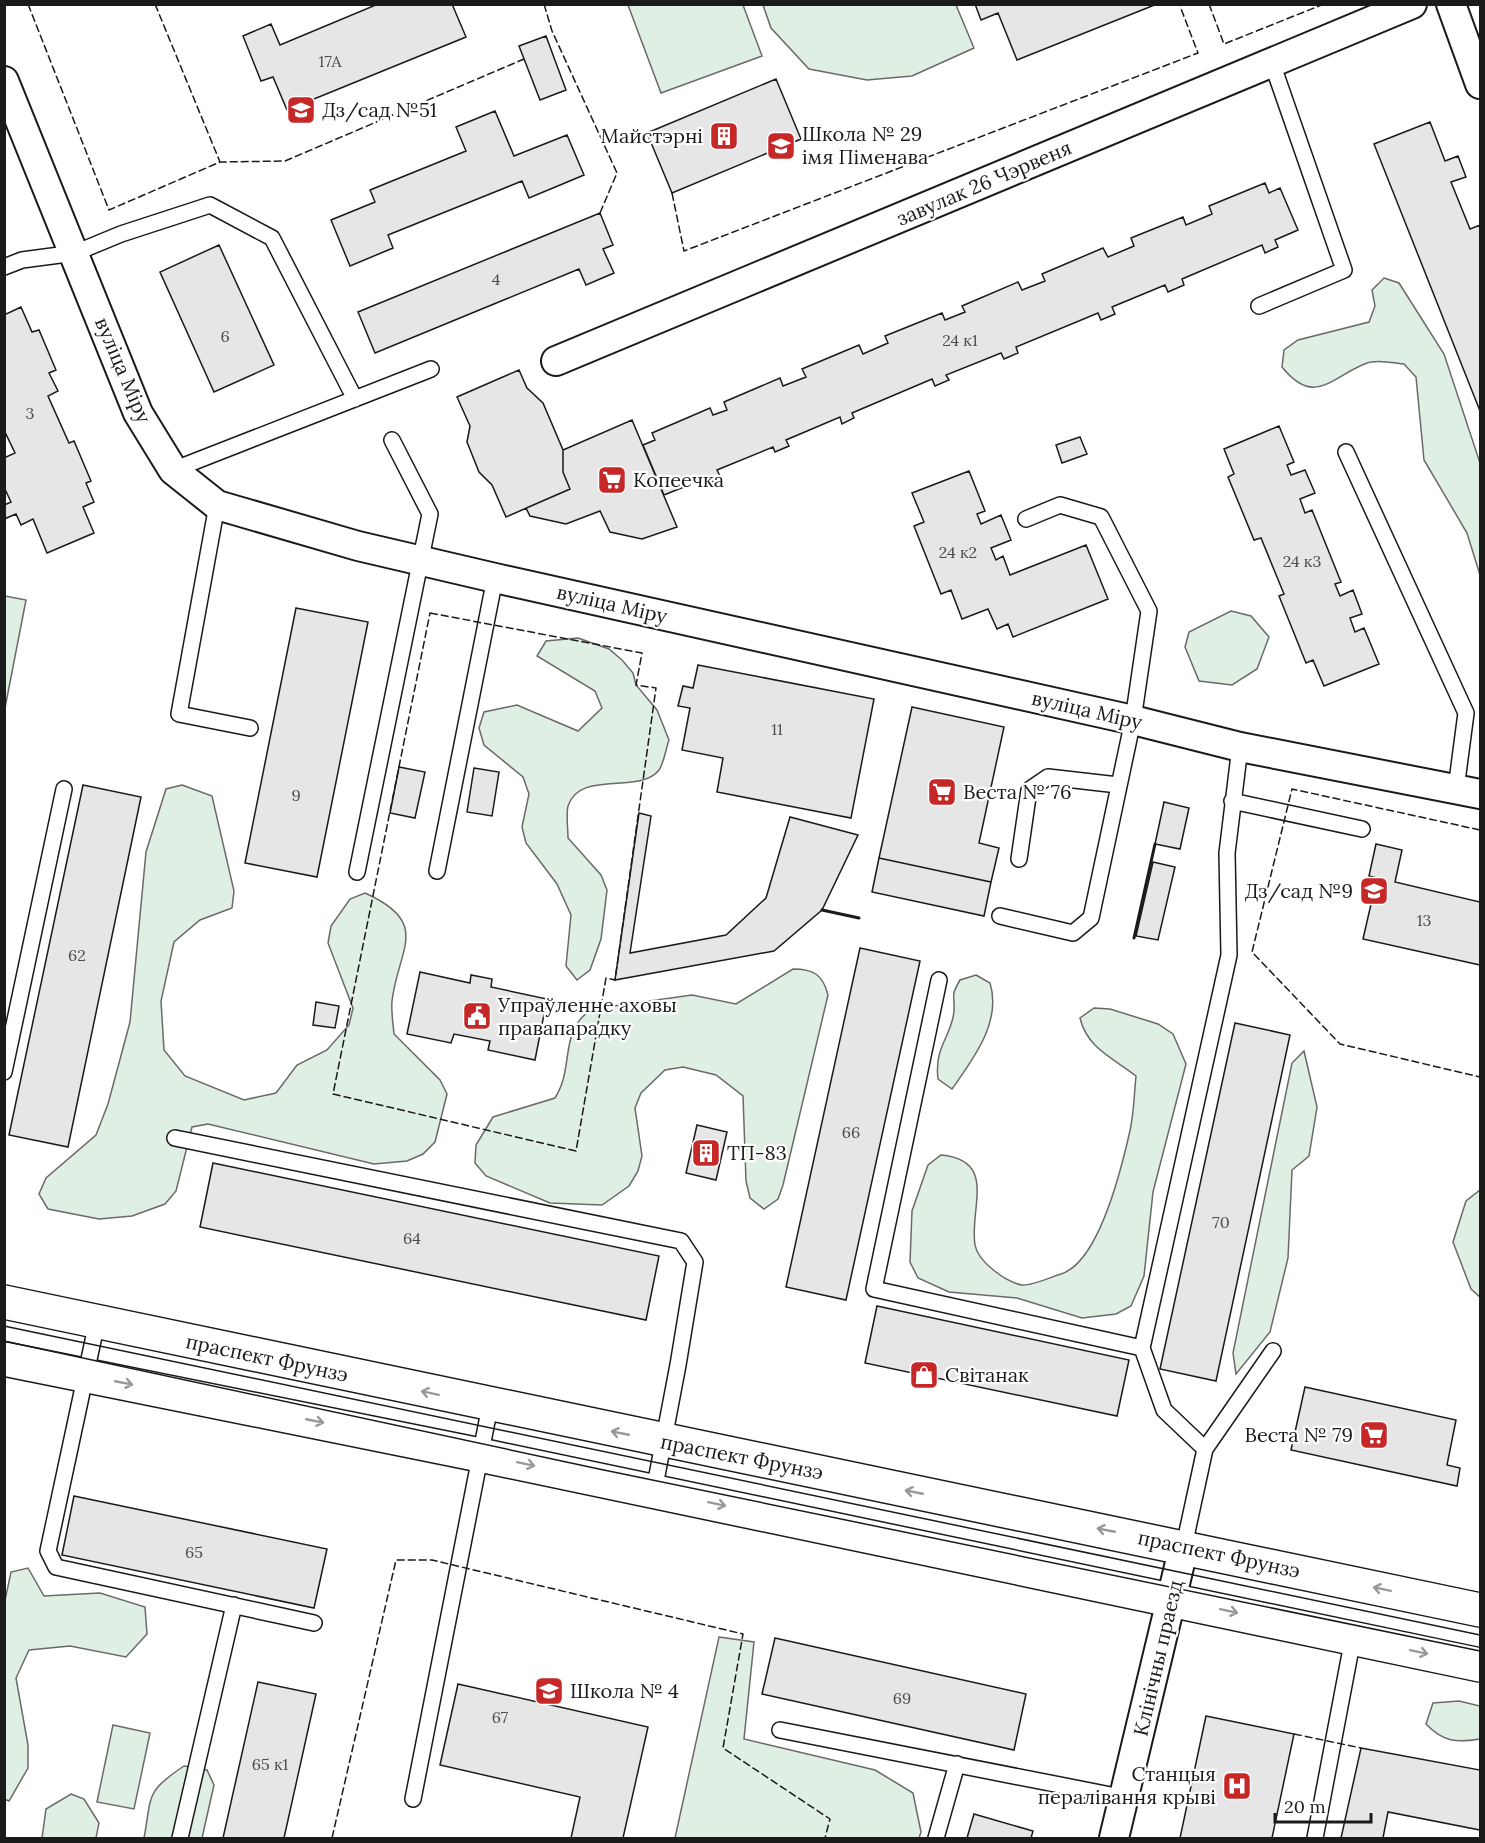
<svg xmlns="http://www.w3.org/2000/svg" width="1485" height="1843" font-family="Lora,serif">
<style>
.green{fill:#e0efe3;stroke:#6a6a6a;stroke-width:1.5}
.building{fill:#e6e6e6;stroke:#1a1a1a;stroke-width:1.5}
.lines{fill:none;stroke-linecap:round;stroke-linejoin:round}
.lane-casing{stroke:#1a1a1a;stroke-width:18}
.street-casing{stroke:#1a1a1a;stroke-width:32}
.primary-casing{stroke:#1a1a1a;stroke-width:36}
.lane{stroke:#fff;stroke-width:15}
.street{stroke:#fff;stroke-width:28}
.primary{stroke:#fff;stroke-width:33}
.tram{stroke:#1a1a1a;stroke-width:1.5}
.fence{stroke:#1a1a1a;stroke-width:1.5;stroke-dasharray:8 3;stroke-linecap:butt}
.wall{stroke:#1a1a1a;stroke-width:3}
.oneway{stroke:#989898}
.labels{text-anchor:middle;stroke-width:4.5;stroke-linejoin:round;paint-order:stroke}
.number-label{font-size:16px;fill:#4d4d4d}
.poi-label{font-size:20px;fill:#1a1a1a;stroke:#fff;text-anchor:start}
.street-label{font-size:20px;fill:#1a1a1a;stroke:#fff}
</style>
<rect width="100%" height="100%" fill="#fff"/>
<path class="green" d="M628,5H743L762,56L661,93Z
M763,5H956L974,48L912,76L867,80L809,69L771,28Z
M1384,278L1399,283L1444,354L1480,463V575L1467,533L1424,460L1416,377L1404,364C1394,363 1377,359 1367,363C1332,376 1315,408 1282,367L1284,350L1298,340L1369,322L1375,306L1372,290Z
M5,596L26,600L5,708L4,596Z
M1231,611L1251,616L1269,637L1257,669L1232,685L1199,681L1185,647L1189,632Z
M578,638L609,649L622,660L633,673L636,685L657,710L669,740C666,748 664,763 659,770C640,795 580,769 568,806C566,814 568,829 568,838L601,875L607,890L601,939L590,970L577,980L566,966L571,915L557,884L526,843L522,827L529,794L523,777L484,745L479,728L484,712L517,705L578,731L602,708L595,691L537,656L546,641Z
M182,785L212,796L234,891L232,908L200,920L174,942L161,1001L164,1050L185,1076L244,1100L276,1093L297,1065L327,1050L349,1025L353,1008L328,943L331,926L350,899L365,893C432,923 398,949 392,1001C391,1011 393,1023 394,1034L440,1080L447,1094L435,1142L423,1154L407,1161L374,1164L208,1124L192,1127L176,1191L165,1204L132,1216L99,1219L48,1209L39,1194L46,1178L96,1135L108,1104L130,1022L146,852L166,789Z
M793,969C814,969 823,975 828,995L783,1185L778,1199L764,1209L750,1198L746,1181L743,1096L716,1075L683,1067L665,1070L641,1093L635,1108L642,1156L638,1171L629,1186L602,1205L550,1203L486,1176L475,1163L476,1145L493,1117L555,1098C575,1067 558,1031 592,1009L692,995L736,1004Z
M976,975L990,983C1002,1022 973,1059 952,1089L938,1079C934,1046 952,1036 954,1011C955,994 950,997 960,980Z
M1094,1008L1110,1009L1158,1024L1173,1034L1186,1064L1153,1192L1144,1276L1131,1306L1116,1314L1082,1318L1017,1298L949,1292L918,1278L910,1262L912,1211L928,1165L941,1155C998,1160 969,1209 975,1245C978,1262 1006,1282 1022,1285C1032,1286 1051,1277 1061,1274C1099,1262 1121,1170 1129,1135C1134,1116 1134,1095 1136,1076C1113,1058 1087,1048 1080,1018Z
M1304,1051L1317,1107L1309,1156L1292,1170L1288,1258L1270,1332L1236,1374L1233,1353L1292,1063Z
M1480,1190V1297L1471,1289L1453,1242L1466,1201Z
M28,1568L44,1596L100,1593L145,1607L147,1634L126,1657L70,1646L29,1650L16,1678L28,1745V1768L9,1801L4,1799V1605L11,1572Z
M719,1637L754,1642L744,1739L875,1770L913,1793L921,1832L919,1838H675Z
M1459,1701L1480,1706V1739C1457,1743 1443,1742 1426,1724L1433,1703Z
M113,1725L150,1733L134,1809L97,1802Z
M184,1766L207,1770L214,1785L202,1838H144C152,1795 145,1792 184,1766Z
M71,1794L84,1799L99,1823L96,1838H42L46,1809Z"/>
<path class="building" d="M378,4H452L466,37L287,110L273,77L261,81L243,36L271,24L280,45Z
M975,4H1157L1017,60L998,13L981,20Z
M546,36L566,90L540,100L519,46Z
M776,79L801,139L672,193L647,133Z
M495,111L514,156L567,135L584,175L529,198L522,181L388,235L393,248L350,266L331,220L375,202L370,190L466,151L456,127Z
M1430,122L1445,161L1458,156L1466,177L1451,182L1470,229L1480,225V411L1374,144Z
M1265,183L1269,193L1280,188L1298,230L1275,240L1278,247L1265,253L1262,245L1182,279L1184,285L1168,292L1165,285L1112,307L1115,314L1101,320L1098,313L1016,347L1018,353L1004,359L1001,353L946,375L949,380L935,386L932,379L852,413L854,418L842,424L840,417L786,440L789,446L775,452L773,447L717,470L721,478L709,483L706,478L664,495L643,445L655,440L652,433L710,408L713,415L727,410L724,402L780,378L783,386L806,377L802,369L859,345L863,354L888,343L885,336L942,313L945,320L965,312L962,306L1018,282L1022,290L1045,281L1042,274L1103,248L1108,257L1134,246L1131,238L1183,217L1186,225L1212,214L1209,206Z
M600,213L613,245L603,249L614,273L586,285L579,269L375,353L358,312Z
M219,245L274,365L214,392L160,272Z
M21,307L32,332L39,330L56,370L49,373L58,391L48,396L69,443L74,441L91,481L86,483L94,502L83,507L94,533L47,553L33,519L21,525L16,514L4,519V505L11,502L4,487V458L15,453L4,430V315Z
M519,370L527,388L543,403L563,450V472L570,489L506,517L492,485L479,472L467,442L470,426L457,397Z
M632,420L677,527L642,539L610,532L600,511L566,524L530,516L526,508L570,489L563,472V450Z
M1279,426L1294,462L1287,465L1291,475L1305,470L1315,493L1300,499L1305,513L1312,510L1341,582L1335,584L1340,596L1353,590L1362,614L1350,618L1355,632L1364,628L1379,664L1324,686L1313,660L1306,663L1279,596L1284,594L1261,538L1254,540L1228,477L1234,474L1224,449Z
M1080,437L1087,454L1062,463L1056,445Z
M969,471L985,511L977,514L981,524L1001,515L1011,540L991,548L996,560L1003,556L1010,575L1086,545L1108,599L1013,637L1008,624L997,629L988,609L962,619L951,590L941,594L914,526L924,522L912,493Z
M296,608L368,622L317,877L245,863Z
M698,665L874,699L851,818L717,792L723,758L682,750L690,708L678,706L683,686L693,688Z
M912,707L1004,727L979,843L999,848L991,882L879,858Z
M399,767L425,772L415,818L390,813Z
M474,768L499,772L492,816L467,812Z
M83,785L141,797L68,1147L9,1135Z
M1164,802L1189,808L1180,849L1155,844Z
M639,813L651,816L630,953L726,935L766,898L790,817L858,835L822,910L774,951L615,980Z
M1376,844L1402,850L1395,882L1480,902V965L1363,939L1377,878L1369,876Z
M879,858L991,882L984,916L872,892Z
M1153,862L1175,867L1158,940L1136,936Z
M860,948L920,961L846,1300L786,1287Z
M420,972L470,983L471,975L492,979L491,987L547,999L535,1060L488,1050L490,1041L454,1034L451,1043L407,1034Z
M316,1002L339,1006L335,1028L313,1025Z
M1235,1023L1290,1035L1216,1381L1160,1369Z
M697,1125L727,1132L716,1180L686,1173Z
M213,1163L659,1256L646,1320L200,1227Z
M877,1306L1129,1360L1117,1416L865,1363Z
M1305,1387L1456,1420L1447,1465L1460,1468L1457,1486L1291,1450Z
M74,1496L327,1549L314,1608L62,1555Z
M775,1638L1026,1694L1014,1750L762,1694Z
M258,1682L316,1694L284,1838H223Z
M458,1684L648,1727L623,1838H571L580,1797L440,1765Z
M1206,1716L1294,1734L1272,1838H1180Z
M1361,1748L1480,1770V1830L1388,1812L1383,1838H1341Z
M974,1814L1033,1831L1031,1838H967Z"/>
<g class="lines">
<g class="lane-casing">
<path id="lane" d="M4,267L22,260L75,253L121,234L210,205L272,238L355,399
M1259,306L1344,270L1272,63
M1346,452L1466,713L1456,789
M173,470L431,369
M217,505L179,714L250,728
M1232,801L1362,829
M1019,859L1029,790L1048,777L1118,785
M437,871L495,578
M357,872L430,514L392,440
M1000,916L1073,933L1091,918L1133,720L1149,611L1101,517L1060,505L1026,519
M939,980L874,1289L1142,1348
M4,1072L64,789
M175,1138L681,1241L695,1262L678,1365L654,1491
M97,1322L48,1551L56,1567L314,1623
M1205,1449L1164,1410L1142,1348L1229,955L1227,853L1240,747
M1184,1546L1205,1449L1273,1351
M780,1730L1126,1798
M413,1799L490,1406
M180,1838L234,1605
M936,1838L957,1764
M1315,1838L1353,1638"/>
</g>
<g class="street-casing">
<path id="street" d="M1451,4L1480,84
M4,81L138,413L173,470L217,505L358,546L495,578L1133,720L1240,747L1480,794
M556,361L1412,4
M1114,1838L1184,1546"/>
</g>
<g class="primary-casing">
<path id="primary" d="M4,1302C496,1406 988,1508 1480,1610
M4,1359L480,1455L1480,1665"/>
</g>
<use href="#lane" class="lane"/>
<use href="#street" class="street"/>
<use href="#primary" class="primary"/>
<path class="tram" d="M4,1326L1480,1635
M4,1341L599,1469L1480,1651"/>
<path class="fence" d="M28,4L109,210L220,162L285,161L524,59
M155,4L220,162
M544,4L552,31L617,173L600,213
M1209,4L1224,44L1324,4
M672,193L684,251L1198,53L1180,6
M430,613L642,653L636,685L656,688L615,980L606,978L576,1151L333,1094Z
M1480,830L1292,789L1252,952L1340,1044L1480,1077
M1294,1734L1361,1748
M332,1838L396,1560H432L743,1634L723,1748L830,1819L825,1838"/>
<path class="wall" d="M822,910L859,918
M1134,938L1155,844"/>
</g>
<defs><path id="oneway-shaft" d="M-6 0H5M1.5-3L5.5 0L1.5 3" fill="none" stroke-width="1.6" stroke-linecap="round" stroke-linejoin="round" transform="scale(1.5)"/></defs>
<g class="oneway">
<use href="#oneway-shaft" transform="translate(124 1383) rotate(11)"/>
<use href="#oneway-shaft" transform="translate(430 1393) rotate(-168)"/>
<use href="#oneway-shaft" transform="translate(315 1421) rotate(11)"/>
<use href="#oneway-shaft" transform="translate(620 1433) rotate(-169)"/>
<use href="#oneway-shaft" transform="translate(526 1464) rotate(12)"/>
<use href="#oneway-shaft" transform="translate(914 1492) rotate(-169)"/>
<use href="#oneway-shaft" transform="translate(717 1504) rotate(12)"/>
<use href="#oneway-shaft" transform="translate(1106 1530) rotate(-169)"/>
<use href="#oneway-shaft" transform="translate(1382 1589) rotate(-168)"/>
<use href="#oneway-shaft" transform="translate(1229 1611) rotate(12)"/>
<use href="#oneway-shaft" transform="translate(1419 1652) rotate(12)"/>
</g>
<defs>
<g id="school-square" transform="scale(1.5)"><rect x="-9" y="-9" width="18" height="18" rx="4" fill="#c62828" stroke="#fff"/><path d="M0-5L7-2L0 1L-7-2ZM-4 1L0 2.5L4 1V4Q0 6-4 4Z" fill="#fff"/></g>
<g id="building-square" transform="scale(1.5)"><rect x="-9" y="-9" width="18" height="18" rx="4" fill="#c62828" stroke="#fff"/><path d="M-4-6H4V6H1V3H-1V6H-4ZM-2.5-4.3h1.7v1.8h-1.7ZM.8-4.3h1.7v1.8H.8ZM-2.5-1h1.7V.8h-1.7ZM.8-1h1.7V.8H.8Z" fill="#fff"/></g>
<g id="supermarket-square" transform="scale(1.5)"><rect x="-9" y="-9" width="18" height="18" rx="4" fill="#c62828" stroke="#fff"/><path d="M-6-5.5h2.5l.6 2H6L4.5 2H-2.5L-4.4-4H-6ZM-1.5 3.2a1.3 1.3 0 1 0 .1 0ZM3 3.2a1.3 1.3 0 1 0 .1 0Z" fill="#fff"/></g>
<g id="civic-square" transform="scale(1.5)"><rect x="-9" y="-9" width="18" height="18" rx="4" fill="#c62828" stroke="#fff"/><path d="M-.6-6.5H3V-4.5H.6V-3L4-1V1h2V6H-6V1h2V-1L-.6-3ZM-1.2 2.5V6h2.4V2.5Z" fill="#fff"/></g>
<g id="shop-square" transform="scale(1.5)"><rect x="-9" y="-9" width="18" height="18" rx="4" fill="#c62828" stroke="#fff"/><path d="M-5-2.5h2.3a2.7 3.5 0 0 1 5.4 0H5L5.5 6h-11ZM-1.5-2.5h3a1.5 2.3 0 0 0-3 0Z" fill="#fff"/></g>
<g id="hospital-square" transform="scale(1.5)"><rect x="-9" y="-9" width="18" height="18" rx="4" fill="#c62828" stroke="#fff"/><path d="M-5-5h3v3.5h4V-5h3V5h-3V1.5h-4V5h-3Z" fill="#fff"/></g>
</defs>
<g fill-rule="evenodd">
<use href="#school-square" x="301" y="110"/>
<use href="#building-square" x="724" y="136"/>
<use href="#school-square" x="781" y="146"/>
<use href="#supermarket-square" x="612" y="480"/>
<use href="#supermarket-square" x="942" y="792"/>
<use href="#school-square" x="1374" y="891"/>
<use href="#civic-square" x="477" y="1016"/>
<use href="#building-square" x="706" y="1153"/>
<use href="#shop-square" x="924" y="1375"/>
<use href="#supermarket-square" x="1374" y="1435"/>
<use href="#school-square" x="549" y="1691"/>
<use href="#hospital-square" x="1237" y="1786"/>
</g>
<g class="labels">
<g class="number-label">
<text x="330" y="67">17А</text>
<text x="496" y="285">4</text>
<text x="225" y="342">6</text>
<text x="960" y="346">24 к1</text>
<text x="30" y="419">3</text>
<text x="958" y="558">24 к2</text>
<text x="1302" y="567">24 к3</text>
<text x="777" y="735">11</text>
<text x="296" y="801">9</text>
<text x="1424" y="926">13</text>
<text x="77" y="961">62</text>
<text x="851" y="1138">66</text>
<text x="1221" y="1228">70</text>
<text x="412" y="1244">64</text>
<text x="194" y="1558">65</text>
<text x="902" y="1704">69</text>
<text x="500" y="1723">67</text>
<text x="270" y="1770">65 к1</text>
</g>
<g class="poi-label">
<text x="322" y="117">Дз/сад №51</text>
<text x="802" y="141">Школа № 29<tspan x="802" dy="23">імя Піменава</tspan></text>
<text x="703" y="143" text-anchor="end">Майстэрні</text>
<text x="633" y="487">Копеечка</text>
<text x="963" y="799">Веста № 76</text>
<text x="1353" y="898" text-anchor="end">Дз/сад №9</text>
<text x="498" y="1012">Упраўленне аховы<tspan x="498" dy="23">правапарадку</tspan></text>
<text x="727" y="1160">ТП-83</text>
<text x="945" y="1382">Світанак</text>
<text x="1353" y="1442" text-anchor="end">Веста № 79</text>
<text x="570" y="1698">Школа № 4</text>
<text x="1216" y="1781" text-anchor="end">Станцыя<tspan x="1216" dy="23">пералівання крыві</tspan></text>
</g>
<g class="street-label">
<text transform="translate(984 183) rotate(-23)" y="7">завулак 26 Чэрвеня</text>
<text transform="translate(123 370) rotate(67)" y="7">вуліца Міру</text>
<text transform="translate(612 604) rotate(13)" y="7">вуліца Міру</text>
<text transform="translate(1087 710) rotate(13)" y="7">вуліца Міру</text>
<text transform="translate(267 1358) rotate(12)" y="7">праспект Фрунзэ</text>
<text transform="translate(742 1457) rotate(11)" y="7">праспект Фрунзэ</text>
<text transform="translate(1219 1554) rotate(12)" y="7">праспект Фрунзэ</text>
<text transform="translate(1158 1658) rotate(-77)" y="7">Клінічны праезд</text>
</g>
</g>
<rect width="1485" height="1843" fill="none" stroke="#1a1a1a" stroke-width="12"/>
<path d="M1275 1813v9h96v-9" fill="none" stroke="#1a1a1a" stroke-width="3"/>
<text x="1284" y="1813" font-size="18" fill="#1a1a1a" stroke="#ffffff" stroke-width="4.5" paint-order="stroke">20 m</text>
</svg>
